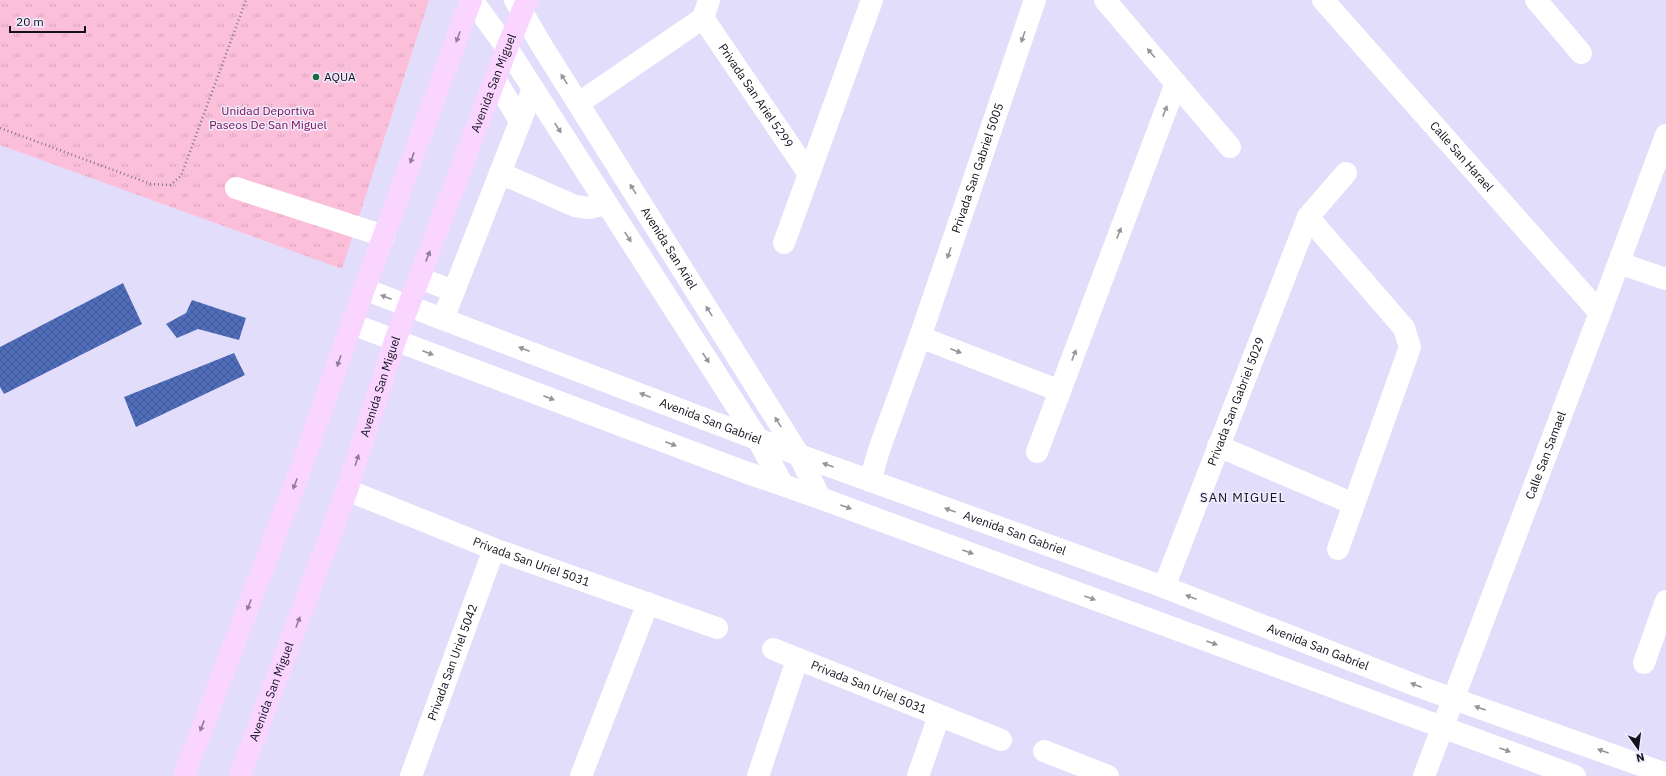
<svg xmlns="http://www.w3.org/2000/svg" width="1666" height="776" font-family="'IBM Plex Sans',sans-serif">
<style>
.park{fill:url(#park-tufts)}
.building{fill:url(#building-cross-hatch)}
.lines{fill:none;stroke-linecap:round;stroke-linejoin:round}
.path{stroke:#7c788c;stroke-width:2.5;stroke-dasharray:1 3;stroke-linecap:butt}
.minor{stroke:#fff;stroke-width:22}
.major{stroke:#fad5ff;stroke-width:22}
.oneway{fill:#927d98}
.oneway2{fill:#959498}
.poi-dot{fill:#186b3c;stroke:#efecff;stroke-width:1.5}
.labels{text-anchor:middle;stroke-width:3;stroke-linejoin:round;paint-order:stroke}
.poi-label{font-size:12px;fill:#13111b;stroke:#efecff;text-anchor:start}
.street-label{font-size:12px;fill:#13111b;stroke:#efecff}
.park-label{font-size:12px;fill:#78094e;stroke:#efecff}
.neighbourhood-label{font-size:13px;letter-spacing:1px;fill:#13111b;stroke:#efecff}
</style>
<defs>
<pattern id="park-tufts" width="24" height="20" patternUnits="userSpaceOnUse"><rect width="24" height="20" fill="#fcbfda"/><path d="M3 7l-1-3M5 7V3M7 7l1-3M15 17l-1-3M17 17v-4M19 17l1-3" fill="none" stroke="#d7a3ba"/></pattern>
<pattern id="building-cross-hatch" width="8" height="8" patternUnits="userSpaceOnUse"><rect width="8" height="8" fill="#4f6db8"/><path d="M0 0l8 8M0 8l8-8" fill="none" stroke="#405895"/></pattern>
</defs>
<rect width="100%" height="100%" fill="#e3ddfc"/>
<path class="park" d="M0,0H429L342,269L0,145Z"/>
<path class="building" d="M123,283L142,324L4,394L0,387V347Z
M192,300L246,318L239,340L198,329L177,338L166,324L186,313Z
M234,353L245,375L136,427L124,397Z"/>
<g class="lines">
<path class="path" d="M0,128L151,184L170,185L181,176L246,0"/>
<g class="minor">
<path d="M472,0L507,48L757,438L783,485"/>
<path id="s1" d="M515,0L542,46L799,455L820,498"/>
<path d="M1105,0L1230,147"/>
<path id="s2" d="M1323,0L1600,313"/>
<path d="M1536,0L1581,53"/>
<path id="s3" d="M703,18L809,174"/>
<path d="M495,79L520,121"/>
<path d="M579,103L703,18L709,0"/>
<path d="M500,173L575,206L589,208L607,204"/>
<path d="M236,188L384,236"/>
<path d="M1308,217L1404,328L1410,347L1338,549"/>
<path d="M784,243L872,0"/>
<path d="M1619,263L1666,279"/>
<path d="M419,278L454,291"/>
<path id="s4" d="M364,289L799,455L1164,587L1420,687L1666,774"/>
<path d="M443,319L533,89"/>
<path d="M352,324L745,472L820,498L1575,776"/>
<path d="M920,337L1060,391"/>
<path d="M1218,446L1354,504"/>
<path d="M1037,452L1176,83"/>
<path id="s5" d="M870,481L879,450L920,337L1035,0"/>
<path id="s6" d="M347,490L494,549L717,628"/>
<path id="s7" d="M1164,587L1308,217L1346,173"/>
<path id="s8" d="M773,649L1001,740"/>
<path d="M1644,663L1666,601"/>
<path d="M1044,751L1108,776"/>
<path id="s9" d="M411,776L494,549"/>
<path d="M581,776L648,603"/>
<path d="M758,776L797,660"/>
<path d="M918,776L939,716"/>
<path id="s10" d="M1424,776L1600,313L1666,135"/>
</g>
<g class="major">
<path d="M184,776L301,468L364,289L471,0"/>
<path id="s11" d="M240,776L347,490L395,341L507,48L527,0"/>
</g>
</g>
<defs><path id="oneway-solid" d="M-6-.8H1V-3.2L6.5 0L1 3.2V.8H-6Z"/></defs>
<g class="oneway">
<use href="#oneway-solid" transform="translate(458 37) rotate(110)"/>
<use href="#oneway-solid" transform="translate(412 158) rotate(110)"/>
<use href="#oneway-solid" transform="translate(428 256) rotate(-69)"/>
<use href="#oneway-solid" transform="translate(339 361) rotate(109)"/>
<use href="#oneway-solid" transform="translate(357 460) rotate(-72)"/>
<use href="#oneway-solid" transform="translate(295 484) rotate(111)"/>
<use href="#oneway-solid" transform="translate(249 605) rotate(111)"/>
<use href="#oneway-solid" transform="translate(298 622) rotate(-69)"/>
<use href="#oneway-solid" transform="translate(202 726) rotate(111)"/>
</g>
<g class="oneway2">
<use href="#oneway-solid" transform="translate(1023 37) rotate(109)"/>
<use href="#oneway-solid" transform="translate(1151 53) rotate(-130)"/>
<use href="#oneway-solid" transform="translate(564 79) rotate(-123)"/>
<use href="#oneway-solid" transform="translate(1165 111) rotate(-69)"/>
<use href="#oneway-solid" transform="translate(558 128) rotate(57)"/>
<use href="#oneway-solid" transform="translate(633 189) rotate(-122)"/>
<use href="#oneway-solid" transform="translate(1119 233) rotate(-69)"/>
<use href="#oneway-solid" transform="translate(628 237) rotate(57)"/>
<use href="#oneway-solid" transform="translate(949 253) rotate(109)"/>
<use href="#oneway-solid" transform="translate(386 297) rotate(-159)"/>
<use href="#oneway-solid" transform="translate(709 311) rotate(-122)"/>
<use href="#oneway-solid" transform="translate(524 349) rotate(-159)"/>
<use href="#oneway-solid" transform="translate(956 351) rotate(21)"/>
<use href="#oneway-solid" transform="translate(428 353) rotate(21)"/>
<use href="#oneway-solid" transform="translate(1074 355) rotate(-69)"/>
<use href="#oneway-solid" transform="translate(706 358) rotate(57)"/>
<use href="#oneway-solid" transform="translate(645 395) rotate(-159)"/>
<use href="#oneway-solid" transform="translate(549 398) rotate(21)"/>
<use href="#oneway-solid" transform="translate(778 422) rotate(-122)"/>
<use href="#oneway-solid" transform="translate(671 444) rotate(21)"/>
<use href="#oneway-solid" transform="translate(828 465) rotate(-160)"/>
<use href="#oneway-solid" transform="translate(846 507) rotate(20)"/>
<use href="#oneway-solid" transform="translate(950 510) rotate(-160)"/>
<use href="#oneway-solid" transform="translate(968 552) rotate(20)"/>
<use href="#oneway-solid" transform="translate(1191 597) rotate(-159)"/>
<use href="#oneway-solid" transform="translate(1090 598) rotate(20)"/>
<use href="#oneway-solid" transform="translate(1212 643) rotate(20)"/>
<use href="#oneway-solid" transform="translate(1416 685) rotate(-159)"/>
<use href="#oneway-solid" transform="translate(1480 708) rotate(-160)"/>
<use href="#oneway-solid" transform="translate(1505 750) rotate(20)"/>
<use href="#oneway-solid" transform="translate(1603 751) rotate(-160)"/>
</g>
<circle class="poi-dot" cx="316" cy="77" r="4"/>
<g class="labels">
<g class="poi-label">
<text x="324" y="81">AQUA</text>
</g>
<g class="street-label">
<text dy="4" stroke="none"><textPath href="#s11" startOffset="738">Avenida San Miguel</textPath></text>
<text dy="4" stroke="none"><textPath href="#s3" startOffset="94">Privada San Ariel 5299</textPath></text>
<text dy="4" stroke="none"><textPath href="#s2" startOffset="209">Calle San Harael</textPath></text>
<text dy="4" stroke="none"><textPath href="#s5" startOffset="331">Privada San Gabriel 5005</textPath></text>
<text dy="4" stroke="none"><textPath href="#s1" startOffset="292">Avenida San Ariel</textPath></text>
<text dy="4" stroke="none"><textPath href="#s11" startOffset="414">Avenida San Miguel</textPath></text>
<text dy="4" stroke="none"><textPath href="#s7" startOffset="199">Privada San Gabriel 5029</textPath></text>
<text dy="4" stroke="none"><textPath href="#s4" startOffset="371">Avenida San Gabriel</textPath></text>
<text dy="4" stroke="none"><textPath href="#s10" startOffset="343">Calle San Samael</textPath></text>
<text dy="4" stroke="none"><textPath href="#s4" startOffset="695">Avenida San Gabriel</textPath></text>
<text dy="4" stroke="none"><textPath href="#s6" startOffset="198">Privada San Uriel 5031</textPath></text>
<text dy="4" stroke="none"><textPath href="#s4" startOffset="1019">Avenida San Gabriel</textPath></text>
<text dy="4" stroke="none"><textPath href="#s9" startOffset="121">Privada San Uriel 5042</textPath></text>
<text dy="4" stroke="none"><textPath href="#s8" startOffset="103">Privada San Uriel 5031</textPath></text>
<text dy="4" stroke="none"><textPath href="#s11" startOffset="90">Avenida San Miguel</textPath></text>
</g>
<g class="park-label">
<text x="268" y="115">Unidad Deportiva<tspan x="268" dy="14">Paseos De San Miguel</tspan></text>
</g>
<g class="neighbourhood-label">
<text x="1243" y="502">SAN MIGUEL</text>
</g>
</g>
<g transform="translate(1638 748) rotate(166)" stroke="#efecff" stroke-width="3" paint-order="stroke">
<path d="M0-3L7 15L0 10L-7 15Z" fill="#13111b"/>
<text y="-6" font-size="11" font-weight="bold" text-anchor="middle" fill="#13111b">N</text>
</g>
<path d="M10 26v6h75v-6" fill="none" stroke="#13111b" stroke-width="2"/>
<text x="16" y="26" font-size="12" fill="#13111b" stroke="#efecff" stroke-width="3" paint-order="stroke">20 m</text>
</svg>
